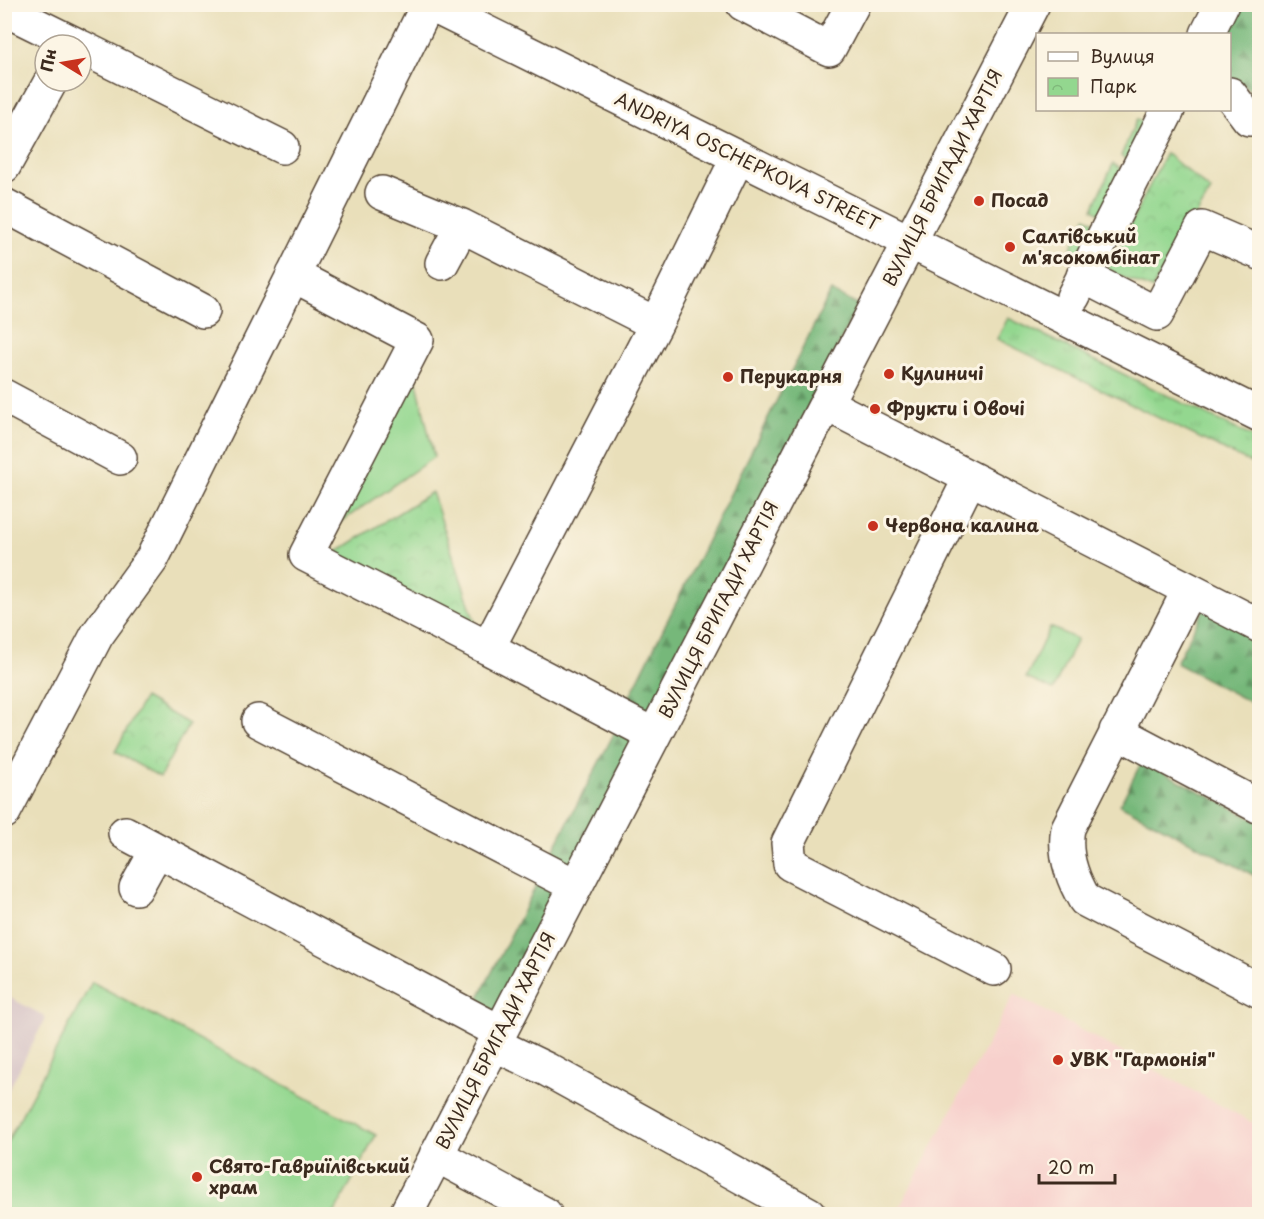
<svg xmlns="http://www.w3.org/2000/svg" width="1264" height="1219" font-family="'Playpen Sans',sans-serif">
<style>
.built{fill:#f7d0cc}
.industrial{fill:#d2bec3}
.grass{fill:url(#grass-tufts);stroke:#678056;stroke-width:1.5}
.forest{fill:url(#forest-firs);stroke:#58714c;stroke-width:1.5}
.park{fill:url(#park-crowns);stroke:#678056;stroke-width:1.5}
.garden{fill:#93d78f;stroke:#678056;stroke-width:1.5}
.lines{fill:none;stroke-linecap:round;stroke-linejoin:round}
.minor-casing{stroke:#554535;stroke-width:36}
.minor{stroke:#fff;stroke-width:33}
.poi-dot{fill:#c8321e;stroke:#fcf5e5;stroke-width:2}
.labels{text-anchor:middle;stroke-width:6;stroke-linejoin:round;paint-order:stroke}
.street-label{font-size:18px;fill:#3b2a1e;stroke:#fcf5e5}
.poi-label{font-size:18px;font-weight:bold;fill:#3b2a1e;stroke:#fcf5e5;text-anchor:start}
</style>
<defs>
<pattern id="grass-tufts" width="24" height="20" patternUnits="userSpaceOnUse" patternTransform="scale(1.5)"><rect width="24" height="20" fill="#93d78f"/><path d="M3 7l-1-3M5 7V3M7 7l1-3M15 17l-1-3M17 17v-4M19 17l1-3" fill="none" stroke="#80b97b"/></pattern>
<pattern id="forest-firs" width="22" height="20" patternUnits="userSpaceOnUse" patternTransform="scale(1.5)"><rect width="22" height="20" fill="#76b87a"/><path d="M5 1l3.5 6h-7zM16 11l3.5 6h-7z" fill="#629663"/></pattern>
<pattern id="park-crowns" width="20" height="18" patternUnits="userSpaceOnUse" patternTransform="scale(1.5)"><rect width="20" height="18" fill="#93d78f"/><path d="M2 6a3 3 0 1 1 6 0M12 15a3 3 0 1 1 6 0" fill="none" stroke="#80b97b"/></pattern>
</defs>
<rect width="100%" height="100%" fill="#fcf5e5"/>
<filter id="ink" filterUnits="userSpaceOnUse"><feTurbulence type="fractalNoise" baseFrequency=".0167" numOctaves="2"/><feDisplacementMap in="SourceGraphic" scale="12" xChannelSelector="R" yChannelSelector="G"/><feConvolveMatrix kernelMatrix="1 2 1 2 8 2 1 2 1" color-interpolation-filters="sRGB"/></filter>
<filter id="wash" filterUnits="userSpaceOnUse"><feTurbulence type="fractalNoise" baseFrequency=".008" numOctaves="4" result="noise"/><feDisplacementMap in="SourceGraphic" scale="24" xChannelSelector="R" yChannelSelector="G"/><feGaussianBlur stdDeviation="1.35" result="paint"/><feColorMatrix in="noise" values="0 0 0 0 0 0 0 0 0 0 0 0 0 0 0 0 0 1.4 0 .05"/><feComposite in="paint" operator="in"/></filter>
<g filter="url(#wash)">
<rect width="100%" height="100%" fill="#e9dfba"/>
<path class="built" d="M1014,994L1259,1126V1214H896Z"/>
<path class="industrial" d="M5,995L46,1017L5,1097Z"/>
<path class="grass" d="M1008,318L1259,440V467L997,339Z"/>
<path class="forest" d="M1238,5H1259L1260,85L1255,93L1230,76V34H1223Z
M831,291L858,305L653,722L624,708Z
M1205,607L1259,635V707L1176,663Z
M617,728L642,741L574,871L549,858Z
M1142,761L1259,822V878L1120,805Z
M541,876L566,889L498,1022L473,1009Z"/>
<path class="park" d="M1166,153L1211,191L1152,289L1107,271Z
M432,492L477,628L330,556Z
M144,698L189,724L160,777L115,752Z"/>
<path class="garden" d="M1137,119L1154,130L1136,166L1121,156Z
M1113,164L1132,175L1108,218L1093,209Z
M1086,217L1105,227L1088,259L1071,248Z
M412,361L434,457L325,533Z
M1050,627L1077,639L1053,690L1026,678Z
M92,982L376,1135L334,1214H5V1146Z"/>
</g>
<g filter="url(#ink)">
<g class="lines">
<g class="minor-casing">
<path id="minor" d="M429,4L1260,415
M743,4L829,49L853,4
M4,9L77,45
M1207,34L1222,4
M81,47L282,147
M1230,94L1249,119
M4,166L51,81
M382,193L462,226L656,324
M4,205L203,311
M442,263L462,226
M293,275L417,340L306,555L488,648
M1083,276L1157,314L1202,228L1260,253
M1073,297L1168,110
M4,396L120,458
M826,404L1260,626
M970,478L788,843L790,864L994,969
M1189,590L1068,828C1063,854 1072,878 1085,900L1260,991
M258,721L576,886
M1116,731L1260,807
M654,735L488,648L656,324L738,157
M4,812L97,635L152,559L428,4
M125,833L500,1032
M136,888L157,850
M494,1044L546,1069L809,1214
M436,1155L545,1214
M406,1214L1033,4"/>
</g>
<use href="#minor" class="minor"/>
</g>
</g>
<g class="poi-dot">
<circle cx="979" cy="201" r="6"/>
<circle cx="1010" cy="247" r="6"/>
<circle cx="889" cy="374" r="6"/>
<circle cx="728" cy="377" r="6"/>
<circle cx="875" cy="409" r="6"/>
<circle cx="873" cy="526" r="6"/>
<circle cx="1058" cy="1060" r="6"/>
<circle cx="197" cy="1177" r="6"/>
</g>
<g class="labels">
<g class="street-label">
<text transform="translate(747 162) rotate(26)" y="6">ANDRIYA OSCHEPKOVA STREET</text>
<text transform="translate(943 178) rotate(-63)" y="6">ВУЛИЦЯ БРИГАДИ ХАРТІЯ</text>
<text transform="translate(719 610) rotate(-63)" y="6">ВУЛИЦЯ БРИГАДИ ХАРТІЯ</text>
<text transform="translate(496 1041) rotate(-63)" y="6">ВУЛИЦЯ БРИГАДИ ХАРТІЯ</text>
</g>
<g class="poi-label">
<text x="991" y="207">Посад</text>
<text x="1022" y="243">Салтівський<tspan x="1022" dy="21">м'ясокомбінат</tspan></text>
<text x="901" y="380">Кулиничі</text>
<text x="740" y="383">Перукарня</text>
<text x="887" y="415">Фрукти і Овочі</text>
<text x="885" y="532">Червона калина</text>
<text x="1070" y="1066">УВК "Гармонія"</text>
<text x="209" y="1173">Свято-Гавриїлівський<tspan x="209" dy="21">храм</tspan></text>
</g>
</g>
<rect width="1264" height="1219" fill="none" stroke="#fcf5e5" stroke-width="24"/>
<rect x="1036" y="33" width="195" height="78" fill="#fcf5e5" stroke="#afa495" stroke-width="1.5"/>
<rect x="1048" y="52" width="30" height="9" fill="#ffffff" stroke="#afa495" stroke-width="1.5"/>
<text x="1090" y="63" font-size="18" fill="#3b2a1e">Вулиця</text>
<rect x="1048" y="78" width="30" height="18" fill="url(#park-crowns)" stroke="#afa495" stroke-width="1.5"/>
<text x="1090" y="93" font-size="18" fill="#3b2a1e">Парк</text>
<g transform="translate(63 63) rotate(281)"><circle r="28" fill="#fcf5e5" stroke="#afa495" stroke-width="1.5"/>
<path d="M0-4.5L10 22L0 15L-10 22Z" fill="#c8321e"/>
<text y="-9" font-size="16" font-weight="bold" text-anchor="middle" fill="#3b2a1e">Пн</text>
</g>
<path d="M1039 1174v9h76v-9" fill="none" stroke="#3b2a1e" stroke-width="3"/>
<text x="1048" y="1174" font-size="18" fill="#3b2a1e" stroke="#fcf5e5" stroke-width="4.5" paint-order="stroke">20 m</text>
</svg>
